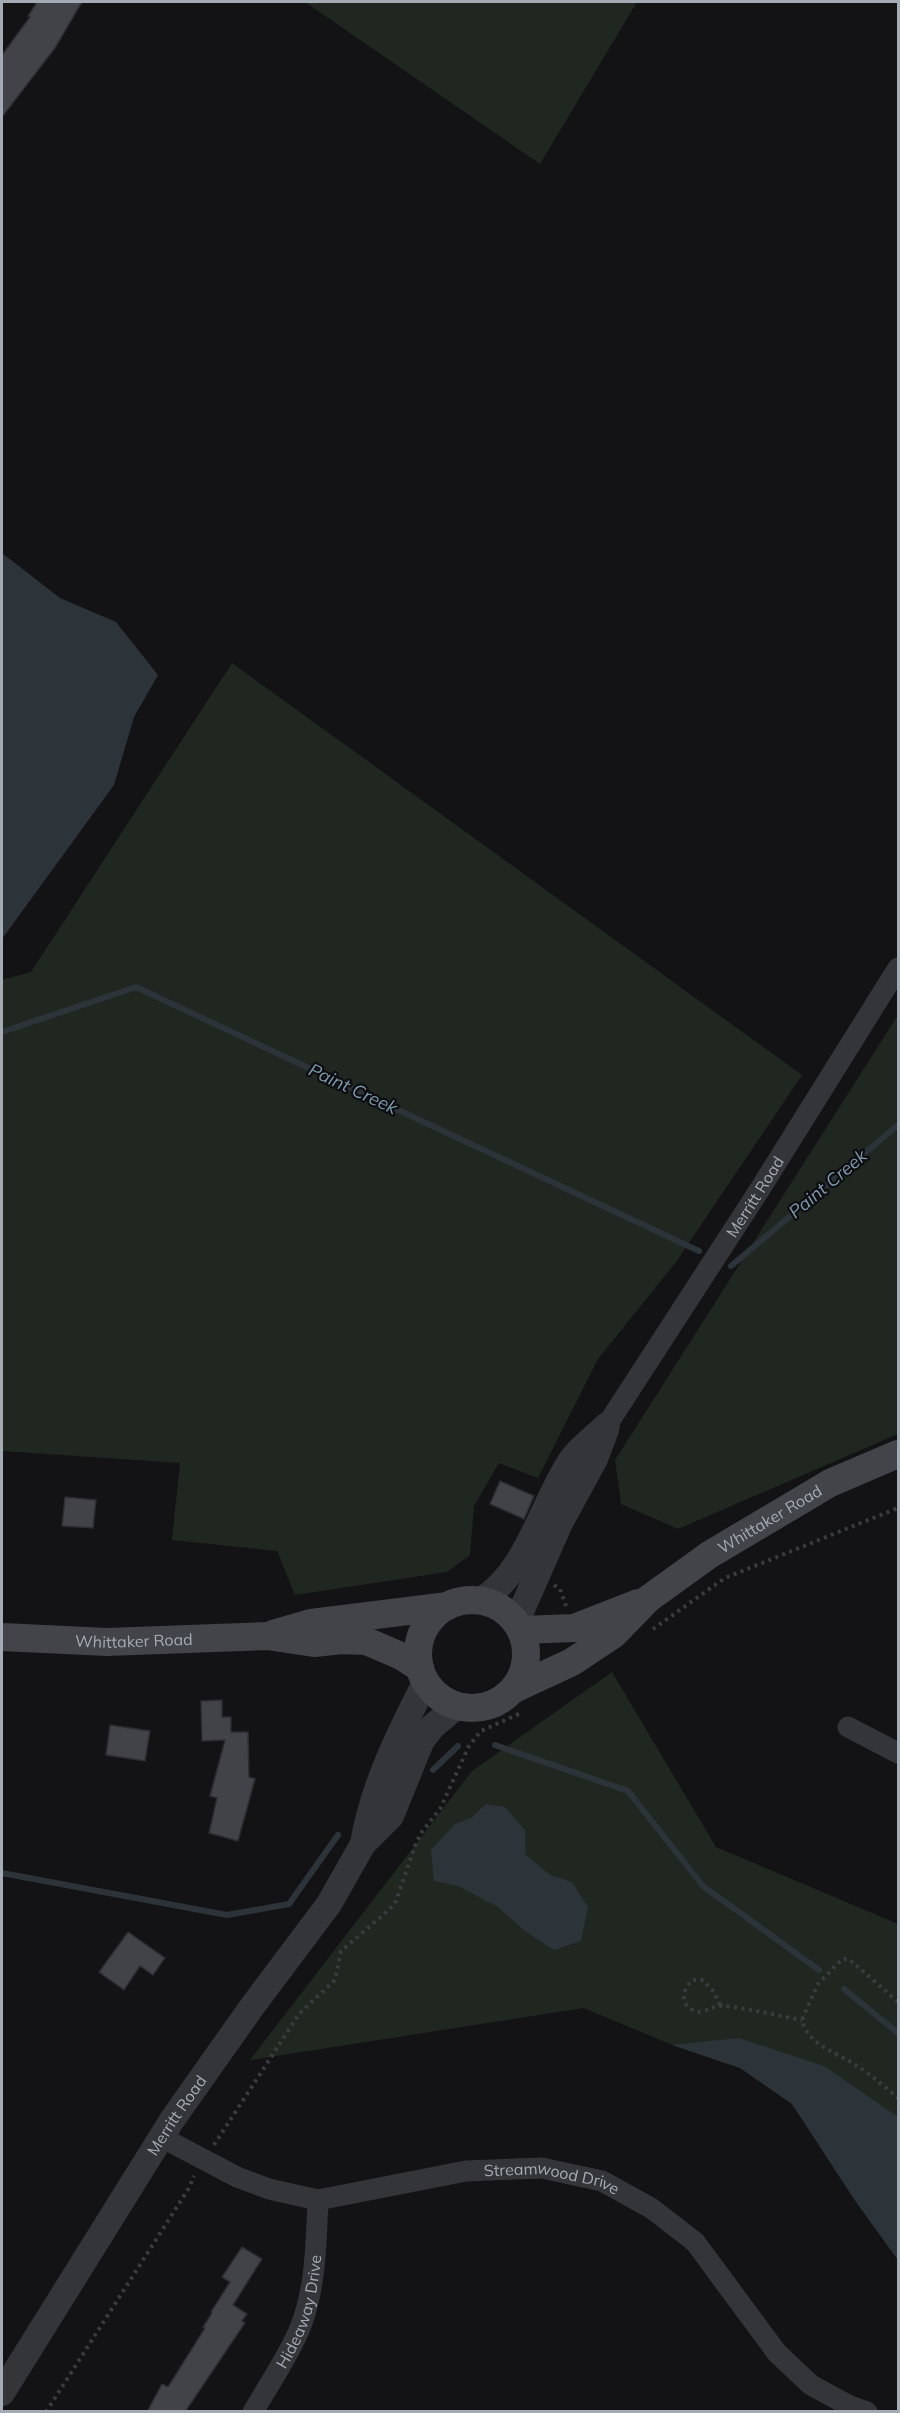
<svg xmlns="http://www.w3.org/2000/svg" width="900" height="2413" font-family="Mulish,sans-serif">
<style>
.green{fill:#1f2720}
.water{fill:#2c343a}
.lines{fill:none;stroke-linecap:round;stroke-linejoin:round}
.stream{stroke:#2c343a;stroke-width:6}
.building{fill:#424348;stroke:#2d2d31;stroke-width:1.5}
.path{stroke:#3a3c40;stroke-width:4;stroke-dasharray:3 4.5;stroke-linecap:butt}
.minor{stroke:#343539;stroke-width:21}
.tertiary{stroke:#343539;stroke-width:26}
.secondary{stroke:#424449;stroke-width:28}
.labels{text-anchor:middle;stroke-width:4.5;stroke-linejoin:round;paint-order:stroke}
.street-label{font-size:16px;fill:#a5abb5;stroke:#0e0e10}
.water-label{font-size:18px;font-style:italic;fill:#7d9aaf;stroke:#0e0e10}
</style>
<rect width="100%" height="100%" fill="#131315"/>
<path class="green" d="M305,2H637L540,164Z
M232,663L802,1075L676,1262L598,1359L538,1478L499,1463L474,1506L470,1555L447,1572L295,1595L277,1551L172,1540L180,1463L2,1451V980L31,972Z
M898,1015V1434L678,1529L621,1504L615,1460Z
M612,1672L716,1847L898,1924V2260L856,2202L792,2104L740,2068L672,2045L584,2008L250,2060L472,1771Z"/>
<path class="water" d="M2,553L60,598L116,622L158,675L134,717L114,785L2,939Z
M486,1804L505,1807L525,1830V1854L550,1875L572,1882L588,1907L581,1941L554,1950L526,1932L498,1907L458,1886L434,1881L431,1850L455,1824L471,1818Z
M739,2038L824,2066L898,2117V2260L856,2202L792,2104L740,2068L672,2045Z"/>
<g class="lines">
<path class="stream" d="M2,1032L136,987L699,1251
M731,1266L898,1125
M495,1745L628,1791L703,1886L819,1970
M433,1770L458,1746
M2,1873L227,1915L289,1904L338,1835
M844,1989L898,2033"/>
</g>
<path class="building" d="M37,2H82L55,48L2,117V55L30,17L28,16Z
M500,1481L534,1496L524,1519L490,1504Z
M65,1497L96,1500L93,1528L62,1526Z
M222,1700V1717H231V1732H248L249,1777L255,1779L238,1841L209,1833L217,1798L210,1796L225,1740L202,1741L201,1701Z
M110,1725L150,1731L145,1761L106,1755Z
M128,1932L165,1958L153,1975L140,1966L124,1990L99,1972Z
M242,2247L262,2259L233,2305L247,2314L242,2321L245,2323L185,2412H147L162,2384L168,2387L205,2328L203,2327L212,2313L211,2312L230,2282L222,2277Z"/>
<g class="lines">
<path class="path" d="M554,1585L560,1589L566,1606
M653,1629L725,1578L898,1508
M898,2002L849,1959H842L818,1984L802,2020C808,2045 834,2051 854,2064C869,2073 884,2086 898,2098
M720,2005L714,1992L703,1980H692C684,1989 678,2002 693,2010C703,2015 710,2007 719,2006C730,2004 787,2018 802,2020
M214,2145L299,2014L335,1980L341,1951L390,1909L396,1901L415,1846L421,1833L440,1809L469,1746L481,1731L523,1712
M46,2412L189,2188L194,2176"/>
<g class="minor">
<path id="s1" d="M607,1425L760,1189L898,968"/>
<path d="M848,1727L898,1753"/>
<path id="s2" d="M161,2137L237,2177L269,2189L318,2200L466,2171L542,2168L602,2181L651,2208L695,2242L777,2353L811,2385L848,2405L867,2412"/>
<path id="s3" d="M253,2412C269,2384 288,2357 300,2328C316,2288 316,2243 318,2200"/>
</g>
<g class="tertiary">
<path d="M479,1601C526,1576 542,1503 571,1460C580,1447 596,1436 607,1425"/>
<path d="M516,1623L560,1523L595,1459L606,1430"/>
<path d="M363,1844C372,1787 400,1732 426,1681"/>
<path id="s4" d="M2,2393L172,2120L251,2008L329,1904L363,1844L391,1816L421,1742L432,1727L457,1706"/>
</g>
<g class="secondary">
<circle cx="472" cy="1654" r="54"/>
<path d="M521,1630L574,1628L638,1603"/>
<path d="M273,1634L311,1623L448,1606"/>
<path id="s5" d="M2,1637L107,1642L267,1636L314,1643L342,1640L366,1641L401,1656L420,1668"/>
<path id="s6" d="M514,1689L572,1662L614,1634L648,1599L709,1555L830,1483L898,1454"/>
</g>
</g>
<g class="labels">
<g class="street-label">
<text dy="6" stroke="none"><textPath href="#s1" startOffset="272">Merritt Road</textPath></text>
<text dy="6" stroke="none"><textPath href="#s6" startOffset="309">Whittaker Road</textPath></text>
<text dy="6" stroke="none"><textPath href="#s5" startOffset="132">Whittaker Road</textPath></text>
<text dy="6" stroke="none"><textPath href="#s4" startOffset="328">Merritt Road</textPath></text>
<text dy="6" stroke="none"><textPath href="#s2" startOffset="408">Streamwood Drive</textPath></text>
<text dy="6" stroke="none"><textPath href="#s3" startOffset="112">Hideaway Drive</textPath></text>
</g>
<g class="water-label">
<text transform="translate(353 1089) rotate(25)" y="6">Paint Creek</text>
<text transform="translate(828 1184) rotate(-40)" y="6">Paint Creek</text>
</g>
</g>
<rect width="900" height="2413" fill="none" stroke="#a5abb5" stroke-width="6"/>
</svg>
